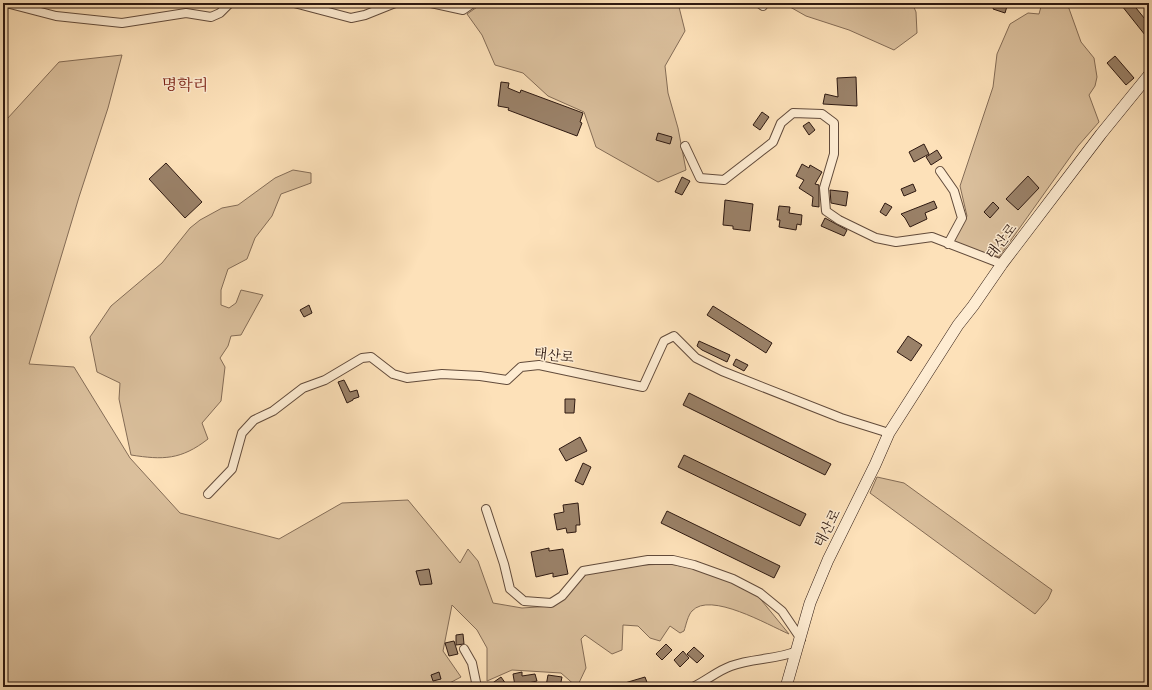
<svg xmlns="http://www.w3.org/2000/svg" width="1152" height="690" font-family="'IM FELL DW Pica','Noto Serif KR',serif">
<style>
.green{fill:#dabf9c;stroke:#846c56}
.building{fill:#9a8168;stroke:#2e1911}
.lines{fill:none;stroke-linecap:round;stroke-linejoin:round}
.street-casing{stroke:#624b3b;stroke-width:10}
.secondary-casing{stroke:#2e1911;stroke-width:12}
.street{stroke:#feecd2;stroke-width:8}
.secondary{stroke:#feecd2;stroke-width:11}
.labels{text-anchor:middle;stroke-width:3;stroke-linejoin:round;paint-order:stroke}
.street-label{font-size:14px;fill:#2e1911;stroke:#feecd2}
.quarter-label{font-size:16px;fill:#7a1f14;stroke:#feecd2}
</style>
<rect width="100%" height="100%" fill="#fde1b9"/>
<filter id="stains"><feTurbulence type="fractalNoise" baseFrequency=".005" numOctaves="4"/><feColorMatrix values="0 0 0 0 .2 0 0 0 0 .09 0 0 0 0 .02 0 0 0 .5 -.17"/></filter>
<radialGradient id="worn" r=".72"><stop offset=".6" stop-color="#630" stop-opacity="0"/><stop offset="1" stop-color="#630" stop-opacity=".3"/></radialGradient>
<path class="green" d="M483,3H678L685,31L665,66L668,93L678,128L686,170L658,182L596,147L584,112L548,96L523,73L495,65L482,35L467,14Z
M783,3H912L916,12L917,33L894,50L849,30L806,16Z
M1042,3H1067L1081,42L1094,58L1097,77L1095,86L1089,95L1099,122L1078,146L999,257L952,243L967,216L960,186L993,87L997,54L1010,24L1028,13L1039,14Z
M122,55L108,108L79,197L29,364L74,367L130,458L180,513L279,539L342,503L408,500L460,563L468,549L478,561L493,603L522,608L552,606L587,574L642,565L669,564L691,568L729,581L758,596L789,634C768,625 710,591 692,611C688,615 686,625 684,631L680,633L670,626L660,641L650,638L638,626L623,625L622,650L612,654L585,635L581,639L586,668L577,687L561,673L512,670L487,681V648L477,630L452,605L443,651L461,677L442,687H3V117L7,119L59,62Z
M293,170L311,173V183L281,194L272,216L255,238L247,259L228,269L221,290V305L229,308L236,303L241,290L263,295L241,335L231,336L228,346L220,358L225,367L221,401L202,423L208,439C181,460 163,460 131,455L119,399L120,383L97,372L90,337L111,306L162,263L190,228L200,220L222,208L238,205L275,178Z
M877,477L904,483L1052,590L1048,599L1035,614L870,493Z"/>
<path class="building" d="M995,3H1008L1005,13L993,9Z
M1126,3H1132L1149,24V40L1122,6Z
M1115,56L1134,78L1126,85L1107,63Z
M856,77L857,106L823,104L825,94L838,97L837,78Z
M501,82L509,83L508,88L520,93L521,90L583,113L580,122L582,123L577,136L508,110L509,108L498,106Z
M762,112L769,117L760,130L753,125Z
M809,122L815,130L809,135L803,126Z
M658,133L672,137L670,144L656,140Z
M924,144L929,154L914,162L909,152Z
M937,150L942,158L931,165L926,157Z
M166,163L202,202L185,218L149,179Z
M802,164L809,168L810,165L822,172L815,184L819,185V207L812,206L813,197L799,188L804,180L796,176Z
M1028,176L1039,188L1018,210L1006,199Z
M682,177L690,181L682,195L675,192Z
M913,184L916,191L904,196L901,189Z
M830,190L848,192L846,206L831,203Z
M725,200L753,204L750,231L733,229V226L723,225Z
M934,201L937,208L925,213L927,219L910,227L905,218L901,214Z
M993,202L999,208L990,218L984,212Z
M885,203L892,207L886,216L880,212Z
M779,206L790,207L789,213L802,215L801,225L797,224L796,230L779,227L780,220H777Z
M825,218L847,230L844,236L821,226Z
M309,305L312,313L304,317L300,310Z
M713,306L772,343L766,353L707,315Z
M908,336L922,345L911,361L897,352Z
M699,341L730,355L727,362L702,350L697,346Z
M736,359L748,365L744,371L733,365Z
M344,380L350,392L357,390L359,397L353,399V400L347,403L338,382Z
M689,393L831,464L825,475L683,405Z
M565,399H575L574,413H565Z
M580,437L587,451L566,461L559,449Z
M684,455L806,514L800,526L678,467Z
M583,463L591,467L583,485L575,481Z
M578,503L580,525H576V532L567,533L566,528L557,530L554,514L564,512L563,505Z
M667,511L780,566L774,578L661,523Z
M549,548V551L563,549L568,574L553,577V573L536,577L531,552Z
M429,569L432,584L420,585L416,571Z
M463,634L464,644L456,645V635Z
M454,641L458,654L449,656L445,643Z
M666,644L672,650L662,660L656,654Z
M694,647L704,656L697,663L687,654Z
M683,651L689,658L680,667L674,660Z
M439,672L441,679L433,681L431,675Z
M522,672V676L535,674L537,681L515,686L513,674Z
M548,675L562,677L560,687L546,686Z
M501,677L506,684L502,687H487Z
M645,677L648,685L640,687H618V685Z"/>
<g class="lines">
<g class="street-casing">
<path id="street" d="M6,3L56,16L122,23L186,13L211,17L220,13L230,3
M294,3L351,18L365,15L395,3
M431,3L463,10L473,3
M759,3L763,6
M685,146L700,178L724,180L773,142L781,123L793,113L822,114L834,123V154L824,188L826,211L839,220L876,238L896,242L932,237L1002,264
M940,171L954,191L962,218L948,244
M208,494L232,469L242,433L254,420L273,411L303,388L325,380L362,358L371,357L393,374L407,378L442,374L480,376L507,380L521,367L539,365L643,387L664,341L674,336L696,358L722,371L841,418L889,433
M486,509L504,564L510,589L524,601L551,603L562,596L583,571L648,560H673L694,565L733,579L760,593L782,611L801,639
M464,649L472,663L477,687
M693,687C706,681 717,671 731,666C752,658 776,660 797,651"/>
</g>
<g class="secondary-casing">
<path id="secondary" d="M786,687L810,603L828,560L875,465L889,433L958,325L973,306L1002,264L1101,134L1149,75"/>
</g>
<use href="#street" class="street"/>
<use href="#secondary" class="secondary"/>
</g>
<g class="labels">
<g class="street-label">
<text transform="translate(1001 241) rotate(-52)" y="5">태산로</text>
<text transform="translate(554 355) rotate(7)" y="5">태산로</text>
<text transform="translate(827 528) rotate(-63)" y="5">태산로</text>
</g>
<g class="quarter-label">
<text x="185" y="90">명학리</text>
</g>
</g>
<rect width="1152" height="690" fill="none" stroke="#fde1b9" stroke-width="16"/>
<rect x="4" y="4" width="1144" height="682" fill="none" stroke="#2e1911" stroke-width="2"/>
<rect x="8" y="8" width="1136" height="674" fill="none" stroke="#2e1911"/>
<rect width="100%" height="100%" filter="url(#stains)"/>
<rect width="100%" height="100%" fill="url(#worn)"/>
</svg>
